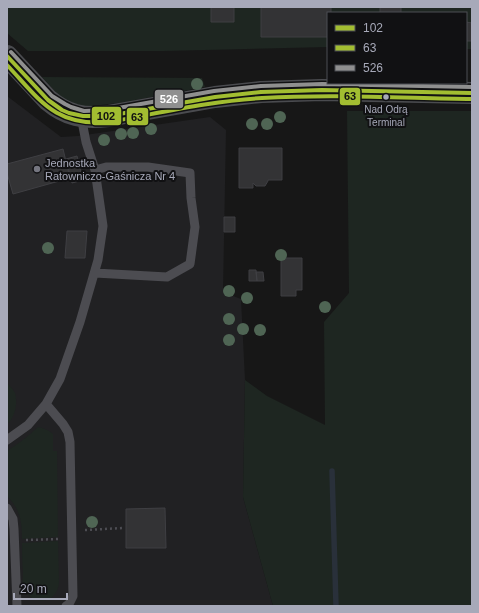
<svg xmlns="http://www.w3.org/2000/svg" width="479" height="613" font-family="Arial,sans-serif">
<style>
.built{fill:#212123}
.green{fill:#1e2621}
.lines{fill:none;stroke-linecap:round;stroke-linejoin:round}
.stream{stroke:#29303a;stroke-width:5.5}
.building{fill:#333335;stroke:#3f3f43}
.path{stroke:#4d4d53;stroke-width:2.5;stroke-dasharray:2 3;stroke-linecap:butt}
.lane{stroke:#4c4c51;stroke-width:9}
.secondary{stroke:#4a4b4f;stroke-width:22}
.bus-1-casing{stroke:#111113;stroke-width:7}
.bus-2-casing{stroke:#111113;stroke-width:7}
.bus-3-casing{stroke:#111113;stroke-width:7}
.bus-1{stroke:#a2bd31;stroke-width:4}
.bus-2{stroke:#a2bd31;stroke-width:4}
.bus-3{stroke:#8f8f8f;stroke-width:4}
.tree{fill:#4f6554}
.bus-dot{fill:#a7a9b9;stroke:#111113;stroke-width:1.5}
.poi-dot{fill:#757680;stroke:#111113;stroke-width:1.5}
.labels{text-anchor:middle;stroke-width:4;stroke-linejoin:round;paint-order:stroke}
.bus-label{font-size:10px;fill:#a7a9b9;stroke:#111113}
.poi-label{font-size:11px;fill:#a7a9b9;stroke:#111113;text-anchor:start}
.line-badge{stroke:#111113;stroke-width:1.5}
.badge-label{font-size:11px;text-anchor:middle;font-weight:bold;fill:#fff}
.pale-badge-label{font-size:11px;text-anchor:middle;font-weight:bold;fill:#111}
</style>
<rect width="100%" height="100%" fill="#171717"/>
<path class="built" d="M7,96L61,137L78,136L210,117L226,130L223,292L241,299L245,380L243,497L273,606H7Z"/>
<path class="green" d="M7,7H472V49H466V13H328V47L164,51H28L7,33Z
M42,77L202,78L205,87L119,103L83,107L61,98Z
M347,111H472V606H273L243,497L245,380L267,396L325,425L324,322L349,293Z
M7,383C10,386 13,389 15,393C18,403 15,418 7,424Z
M38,427C44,428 48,430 53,434V451H57L58,537L22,539C22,521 20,509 7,496V451C18,444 29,436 38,427Z
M58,541L59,583C58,591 54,598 46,600C37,602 26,597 24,587C22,582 23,576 23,571C22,562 22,552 22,543Z"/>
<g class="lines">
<path class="stream" d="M332,471L336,606"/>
</g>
<path class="building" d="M211,7H234V22H211Z
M261,7H331V13H328V37H261Z
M380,7H401V13H380Z
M466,22L472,23V41H466Z
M239,148H282V180H268V181L265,186H256L253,183V188H239Z
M63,149L70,178L13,194L7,173V164Z
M77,156L83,180L72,183L66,159Z
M224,217H235V232H224Z
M67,231H87L85,258H65Z
M281,258H302V290H296V296H281Z
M249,270H256L257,281H249Z
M256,272H263L264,281H257Z
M165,508L166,548H126V509Z"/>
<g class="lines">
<path class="path" d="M85,530L124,528
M26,540L59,539"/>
<path class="lane" d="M95,273L167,277L190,264L195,227L191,198L190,173L148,167H106L95,170
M46,404L63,424L68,432L70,442L73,596L69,604L66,606
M7,440L28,425L46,404L60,379L80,322L98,260L103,226L95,170L86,142L81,116
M7,508L13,519L14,529L17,606"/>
<path class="secondary" d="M7,56L48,100C67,116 84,119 108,116L215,97L261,92L322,90L472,93"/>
<g class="bus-1-casing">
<path id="bus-1" d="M7,56L48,100L62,110L69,113L83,116H108L215,97L261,92L322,90L472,93"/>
</g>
<g class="bus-2-casing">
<path id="bus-2" d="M7,65C40,100 55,127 109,122C160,113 211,101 262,98C332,94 402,98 472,99"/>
</g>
<g class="bus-3-casing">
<path id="bus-3" d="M11,52L52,96L65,104L71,107L84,111L107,110L214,91L261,86L322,84L472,87"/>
</g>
<use href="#bus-1" class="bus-1"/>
<use href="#bus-2" class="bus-2"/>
<use href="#bus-3" class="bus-3"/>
</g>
<g class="tree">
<circle cx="197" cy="84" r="6"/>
<circle cx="280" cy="117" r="6"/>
<circle cx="252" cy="124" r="6"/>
<circle cx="267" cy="124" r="6"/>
<circle cx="151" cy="129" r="6"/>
<circle cx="133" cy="133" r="6"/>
<circle cx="121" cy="134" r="6"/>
<circle cx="104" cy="140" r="6"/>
<circle cx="48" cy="248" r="6"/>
<circle cx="281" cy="255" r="6"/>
<circle cx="229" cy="291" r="6"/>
<circle cx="247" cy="298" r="6"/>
<circle cx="325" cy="307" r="6"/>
<circle cx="229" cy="319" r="6"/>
<circle cx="243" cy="329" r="6"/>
<circle cx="260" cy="330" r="6"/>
<circle cx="229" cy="340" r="6"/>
<circle cx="92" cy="522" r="6"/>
</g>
<circle class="bus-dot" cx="386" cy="97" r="3.5"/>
<circle class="poi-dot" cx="37" cy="169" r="4"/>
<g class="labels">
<g class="bus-label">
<text x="386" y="113">Nad Odrą<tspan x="386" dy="13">Terminal</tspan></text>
</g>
<g class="poi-label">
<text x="45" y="167">Jednostka<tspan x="45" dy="13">Ratowniczo-Gaśnicza Nr 4</tspan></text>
</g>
</g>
<g class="line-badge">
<rect x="339" y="87" width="22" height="19" rx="4" fill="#a2bd31"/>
<rect x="154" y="89" width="30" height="20" rx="4" fill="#8f8f8f"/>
<rect x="91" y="106" width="31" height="20" rx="4" fill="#a2bd31"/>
<rect x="126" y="107" width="23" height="19" rx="4" fill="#a2bd31"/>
</g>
<g class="badge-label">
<text x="169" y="103">526</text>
</g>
<g class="pale-badge-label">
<text x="350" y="100">63</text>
<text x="106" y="120">102</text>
<text x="137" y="121">63</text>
</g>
<rect width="479" height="613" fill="none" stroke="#a7a9b9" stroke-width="16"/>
<rect x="327" y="12" width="140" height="72" fill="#111113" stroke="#4d4e55"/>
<rect x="335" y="25" width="20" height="6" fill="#a2bd31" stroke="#4d4e55"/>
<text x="363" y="32" font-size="12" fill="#a7a9b9">102</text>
<rect x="335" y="45" width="20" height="6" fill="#a2bd31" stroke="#4d4e55"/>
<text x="363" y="52" font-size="12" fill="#a7a9b9">63</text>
<rect x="335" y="65" width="20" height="6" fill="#8f8f8f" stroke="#4d4e55"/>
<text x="363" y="72" font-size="12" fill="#a7a9b9">526</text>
<path d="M14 593v6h53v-6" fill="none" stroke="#a7a9b9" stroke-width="2"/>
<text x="20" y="593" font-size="12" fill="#a7a9b9" stroke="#111113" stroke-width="3" paint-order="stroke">20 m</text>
</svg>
